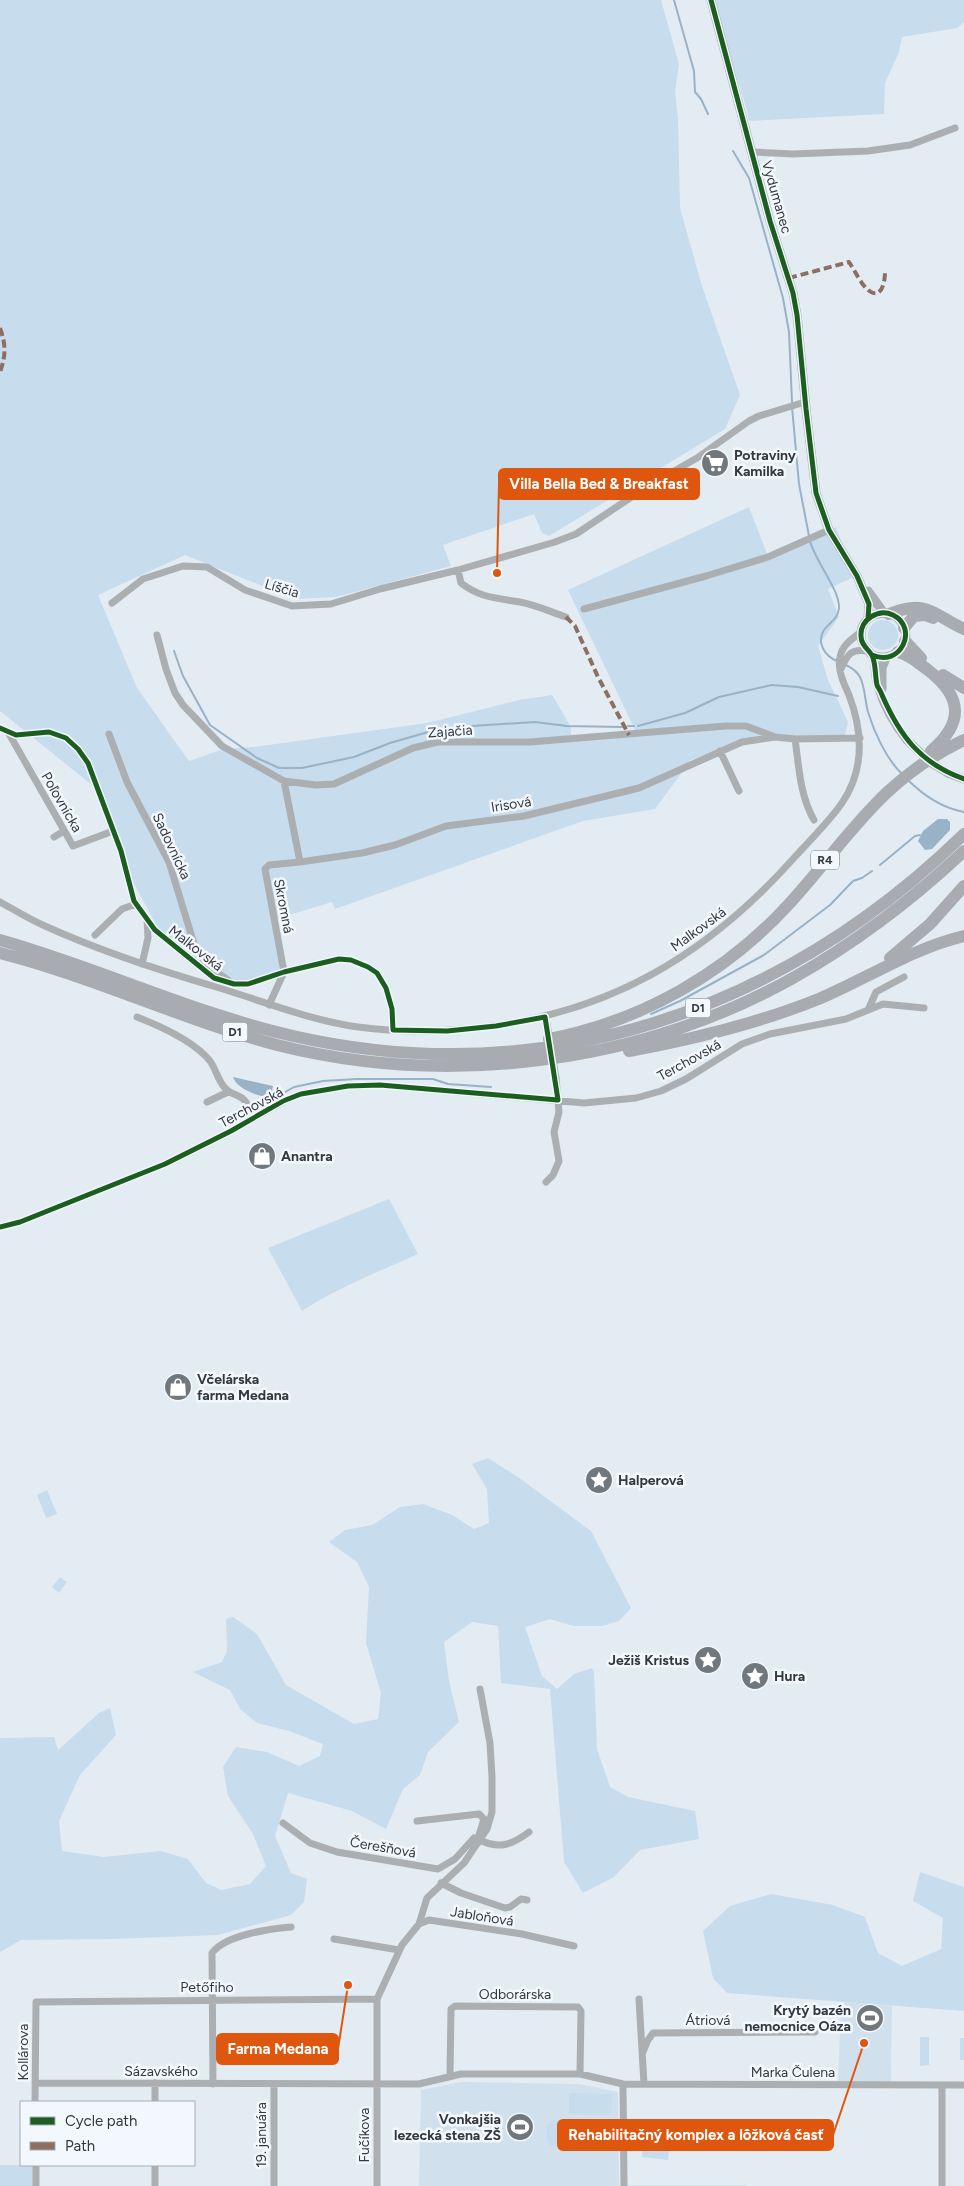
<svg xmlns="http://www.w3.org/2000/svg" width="964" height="2186" font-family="Figtree,sans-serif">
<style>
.built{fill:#d1e0ed}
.green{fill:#c7dced}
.water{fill:#98b2c7}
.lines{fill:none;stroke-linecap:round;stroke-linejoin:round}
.stream{stroke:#98b2c7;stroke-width:2}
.street{stroke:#abafb2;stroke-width:7}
.secondary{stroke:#a8aeb2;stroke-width:9}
.highway{stroke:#a8acb1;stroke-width:12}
.street-bridge{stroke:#abafb2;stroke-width:7}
.secondary-bridge{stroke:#a8aeb2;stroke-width:9}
.quiet{stroke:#8d6e63;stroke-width:4;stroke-dasharray:8 4;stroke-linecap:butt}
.cycleway-casing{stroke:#f2f8fd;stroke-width:8}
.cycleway{stroke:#1b5e20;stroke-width:5}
.labels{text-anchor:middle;stroke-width:5;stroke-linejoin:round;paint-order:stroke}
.shield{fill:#f2f8fd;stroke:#6c7277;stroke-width:1}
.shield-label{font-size:12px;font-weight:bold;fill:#33393e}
.street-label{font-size:14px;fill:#33393e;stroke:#f2f8fd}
.poi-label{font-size:14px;font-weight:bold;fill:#33393e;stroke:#f2f8fd;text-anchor:start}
.leader{fill:none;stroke:#df570e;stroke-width:2}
.callout-dot{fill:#df570e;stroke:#f2f8fd;stroke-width:2}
.callout{fill:#df570e;stroke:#df570e;stroke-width:2}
.callout-label{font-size:15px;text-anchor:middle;font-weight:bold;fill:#fff}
</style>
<rect width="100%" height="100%" fill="#e4ecf3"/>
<path class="built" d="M841,2002L892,2006L891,2084H838Z
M461,2082L579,2084L618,2092L619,2186H419L421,2090Z
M624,2185H746V2186H624Z"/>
<path class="green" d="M0,0H661L679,64L675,92L678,118L680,208L702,286L740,395L725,429L549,536L542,533L534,514L443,545L451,566L336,597L295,599L185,555L98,595L137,688L189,761L224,749L254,747L427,723L519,700L552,695L571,727V739L637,734L568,590L749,507L769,559L836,527L854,577L828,589L839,617L818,646L828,680L848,722L845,736L795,737L741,745L691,760L655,809L583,821L335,909L332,902L276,919L284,961L288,968C261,981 250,986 219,979L159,930L132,880L103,794L0,711Z
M712,0H964V22L957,28L902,37L899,52L885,83L884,114L749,121L747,110Z
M868 635a15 15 0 1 1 30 0a15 15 0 1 1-30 0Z
M389,1199L418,1254C379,1272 338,1287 302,1311L268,1248Z
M488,1458L518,1477L591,1531L631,1608L619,1621L602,1626H574L550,1619L525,1627L542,1676L557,1689L574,1674L592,1668L594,1671L597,1749L610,1787L628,1797L695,1811L699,1839L640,1850L614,1877L583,1893L564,1862L550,1689L501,1683L498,1626L472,1622L444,1642L449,1681L459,1722L428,1752L420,1775L403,1789L386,1829L352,1811L288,1793L275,1836L291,1873L307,1879L304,1902L291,1915L218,1935L113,1939L21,1940L0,1952V1738L54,1737L58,1750L99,1713L110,1708L116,1735L80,1775L59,1821L62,1851L104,1857L161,1851L188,1859L206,1883L221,1890L250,1884L266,1866L253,1834L228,1796L223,1767L236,1747L267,1752L299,1766L320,1756L323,1744L289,1731L257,1723L240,1709L230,1690L193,1672L222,1662L227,1651L226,1619L233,1617L257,1634L286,1685L354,1724L378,1719L381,1693L366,1643L369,1587L357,1562L329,1542L345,1530L372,1525L400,1507L423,1504L452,1515L474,1529L489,1523L487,1489L472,1464Z
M47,1490L57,1514L46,1518L37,1495Z
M60,1577L67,1582L59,1593L52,1587Z
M920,1872L964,1887V2011L727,1993L713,1978L703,1931L730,1906L771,1894L833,1905L865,1917L878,1953L902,1966L941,1949L943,1918L913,1901Z
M920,2037H929V2065L920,2066Z
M960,2038H964V2060H960Z
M569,2093L612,2094L611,2115L569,2114Z
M553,2120L594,2121L598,2127V2142L592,2147L551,2146L547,2140V2126Z
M643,2138L670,2140L668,2160L642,2157Z
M0,2165H35V2186H0Z"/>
<path class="water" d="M938,819H947L950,822V830L932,849L925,850L918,841L923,831Z
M233,1077L273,1086L272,1090L280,1095C274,1095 274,1097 268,1097C256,1096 236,1088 233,1077Z"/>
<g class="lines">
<path class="stream" d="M674,0L694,71L695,92L701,99L708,114
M733,151L749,178L783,298L789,332L792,402
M792,407L799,484L809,536
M810,541C815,561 840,590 839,608C838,619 830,622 824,630C816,643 825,656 837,661
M174,651L183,676L210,725L257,758L279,768H302L354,757L390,743L442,728L535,722L567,726L622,727
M846,665C852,668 857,671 860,677C865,687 865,701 868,712C874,732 886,758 901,773
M628,726H634
M638,726L685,713L719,697L772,685L798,687L838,696
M908,780C923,795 943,808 964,812
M880,865L915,836L920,835
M651,1014L680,1001L764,955L830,905L853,881L862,878L872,871
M280,1095L294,1087L323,1081L357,1079H433L448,1084L491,1087"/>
<path class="street" d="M753,152L793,154L868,151L910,145L955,128
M458,570L461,583C480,598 497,598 520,602C536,605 551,612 566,617
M112,603L143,579L183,566L207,567L245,590L292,606L331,604L380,589L458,570L555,542L576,534L648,486L697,458L749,421L759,416L805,402
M584,609L706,576L768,557L829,530
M157,635L166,669L175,693L183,705L222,746L284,781L316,785L334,784L413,748L438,742H530L726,726H746L775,737L795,739L860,738
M841,669C847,656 850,648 867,651
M0,728L16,735L49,732L66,738L78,749L88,763L121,851L134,901L155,930L214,978L234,984H248L284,972L339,959L351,960L368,967L377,973L386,988L392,1009L393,1030
M8,732L73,846L113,831
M109,734L127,782L169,862L195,947C203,961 213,971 228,980
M795,739C799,767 800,796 814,820
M720,751L739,791
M54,837L64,831
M300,862L362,853L395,845L446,826L524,816L639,788L742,742L775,737
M0,902C15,910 29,919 45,926C100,951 158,970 216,987C263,1001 309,1020 358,1027C397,1032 437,1032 476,1028C608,1014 706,956 793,859C809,841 828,823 842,803C865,769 863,732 849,695C844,684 837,669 840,657C842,645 852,639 861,632
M95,935L122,909L136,904
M142,964L148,938L147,919
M269,1005L284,972L265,869L269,865L300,862L284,781
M869,1008L876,992L904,977
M137,1017C160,1026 194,1041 210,1061C216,1069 218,1081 225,1088C230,1094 236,1094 242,1098C248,1103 251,1110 255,1117
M207,1102L228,1092
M546,1182L553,1175L559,1161L554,1132L559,1112L556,1078
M0,1227L20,1222L165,1164L231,1131L288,1099L301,1094L348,1086L380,1085L584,1103L636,1098L661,1091L686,1079L742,1044L770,1034L846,1019L883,1004L924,1008
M417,1821L479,1814L484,1819L479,1835
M283,1823L310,1843L337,1852L438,1869L455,1859L474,1838L479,1842
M480,1840C500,1850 513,1844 529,1832
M441,1883L461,1893L505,1908L510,1907L521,1899L527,1900
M419,1924L427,1898L464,1863L487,1829L492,1812V1777L490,1743L480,1689
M334,1939L399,1950
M639,1999L644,2084
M643,2052L648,2040L653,2033L815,2032
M450,2075L451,2009L455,2006L578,2007L581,2011L580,2074
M35,2083L419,2084L461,2074H580L623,2084L964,2085
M155,2083V2102
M213,2084L212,1953C225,1935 269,1929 291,1927
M274,2084V2186
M623,2084L624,2186
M942,2085V2186
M35,2102L36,2002L377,1999
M36,2165V2186
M155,2165V2186
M377,2186V1999L402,1945L419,1924L429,1920L522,1934L574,1946"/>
<path class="secondary" d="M711,0L770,221L793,293L797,315L806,409L816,493L829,530L857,576L869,604L868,619
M868,591L884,613
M872,655C891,663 914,646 903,625C892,604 859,613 861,637C862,648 872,651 874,660C876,668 875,678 878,686C884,706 894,724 907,740
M882,689V668L886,658
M948,773L964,779"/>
<path class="highway" d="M889,614C927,599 932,614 964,629
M904,628L914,616L925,615L933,618
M905,641L921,658
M898,652C910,655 918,663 928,670C963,697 964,723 931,751
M943,675L964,688
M0,940C99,968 193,1013 293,1036C545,1093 782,1011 964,834
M0,953C94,977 183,1020 277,1045C448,1088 639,1064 793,978C855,943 912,900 964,851
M890,958L930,924L964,886
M549,1039C642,1021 726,973 789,904C849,838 880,780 964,740
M629,1051C694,1039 760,1023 821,998C868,978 913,948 964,936"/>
<path class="street-bridge" d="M547,1024L556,1078"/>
<path class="secondary-bridge" d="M907,740L930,762L948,773"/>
<path class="quiet" d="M789,278L849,262C855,271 861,284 868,290C882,301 885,281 885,272
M0,328C6,345 6,355 0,372
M566,617L575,626L598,677L629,735"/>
<g class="cycleway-casing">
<path id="cycleway" d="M711,0L770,221L793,293L797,315L806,409L816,493L829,530L857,576L869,604L868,619
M872,655C901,668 919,628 893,615C878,608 860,620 861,636C861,647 871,650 873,658C876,667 875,676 877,685C878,688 881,691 882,695C900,736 920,763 964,779
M0,728L16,735L49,732L66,738L78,749L88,763L121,851L134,901L155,930L214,978L234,984H248L284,972L339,959L351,960L368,967L377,973L386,988L392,1009L393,1030L447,1031L496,1026L545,1017L558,1100L380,1085L348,1086L301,1094L283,1101L231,1131L165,1164L20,1222L0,1227"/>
</g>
<use href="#cycleway" class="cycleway"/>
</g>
<defs>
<g id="supermarket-disc" transform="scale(1.4375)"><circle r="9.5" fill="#71787d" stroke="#f2f8fd"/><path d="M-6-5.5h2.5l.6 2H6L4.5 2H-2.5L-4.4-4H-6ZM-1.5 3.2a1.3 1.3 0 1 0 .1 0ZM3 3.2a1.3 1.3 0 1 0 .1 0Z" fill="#fff"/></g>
<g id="shop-disc" transform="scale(1.4375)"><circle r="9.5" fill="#71787d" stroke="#f2f8fd"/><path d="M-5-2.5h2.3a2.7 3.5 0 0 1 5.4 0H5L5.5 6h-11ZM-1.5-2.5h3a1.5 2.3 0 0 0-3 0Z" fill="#fff"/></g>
<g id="sight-disc" transform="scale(1.4375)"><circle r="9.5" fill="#71787d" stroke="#f2f8fd"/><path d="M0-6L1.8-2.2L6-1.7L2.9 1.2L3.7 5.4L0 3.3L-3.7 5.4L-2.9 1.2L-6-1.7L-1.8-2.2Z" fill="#fff"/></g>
<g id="stadium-disc" transform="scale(1.4375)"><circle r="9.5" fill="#71787d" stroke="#f2f8fd"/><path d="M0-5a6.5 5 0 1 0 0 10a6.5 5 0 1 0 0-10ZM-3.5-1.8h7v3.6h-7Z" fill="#fff"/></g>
</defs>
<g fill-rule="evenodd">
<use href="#supermarket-disc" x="715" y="463"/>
<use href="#shop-disc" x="262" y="1156"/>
<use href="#shop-disc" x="178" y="1387"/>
<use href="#sight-disc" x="599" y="1480"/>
<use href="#sight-disc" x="708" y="1660"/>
<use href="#sight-disc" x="755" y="1676"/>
<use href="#stadium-disc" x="870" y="2018"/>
<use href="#stadium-disc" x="520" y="2127"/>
</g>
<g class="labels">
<g class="shield">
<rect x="811" y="850.5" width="28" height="19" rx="4"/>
<rect x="685.5" y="998.5" width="25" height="19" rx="4"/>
<rect x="222.5" y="1022.5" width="25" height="19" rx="4"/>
</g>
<g class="shield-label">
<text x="825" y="864">R4</text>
<text x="698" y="1012">D1</text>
<text x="235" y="1036">D1</text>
</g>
<g class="street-label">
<text transform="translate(777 197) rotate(74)" y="5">Vydumanec</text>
<text transform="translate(282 588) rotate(16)" y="5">Líščia</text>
<text transform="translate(450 731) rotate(-4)" y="5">Zajačia</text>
<text transform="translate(62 802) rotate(60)" y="5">Poľovnícka</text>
<text transform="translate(511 804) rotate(-9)" y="5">Irisová</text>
<text transform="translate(172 846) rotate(65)" y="5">Sadovnícka</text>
<text transform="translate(284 906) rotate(79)" y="5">Skromná</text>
<text transform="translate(698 929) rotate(-36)" y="5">Malkovská</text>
<text transform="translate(196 948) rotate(38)" y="5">Malkovská</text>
<text transform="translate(689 1060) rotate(-29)" y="5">Terchovská</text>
<text transform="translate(251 1107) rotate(-28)" y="5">Terchovská</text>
<text transform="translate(383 1847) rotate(10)" y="5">Čerešňová</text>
<text transform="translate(482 1916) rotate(9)" y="5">Jabloňová</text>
<text x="207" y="1992">Petőfiho</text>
<text x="515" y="1999">Odborárska</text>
<text x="708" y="2025">Átriová</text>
<text transform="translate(23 2052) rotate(-90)" y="5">Kollárova</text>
<text x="161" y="2076">Sázavského</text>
<text x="793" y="2077">Marka Čulena</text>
<text transform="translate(261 2135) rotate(-90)" y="5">19. januára</text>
<text transform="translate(364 2135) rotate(-90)" y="5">Fučíkova</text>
</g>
<g class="poi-label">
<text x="734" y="460">Potraviny<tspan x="734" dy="16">Kamilka</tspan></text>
<text x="281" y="1161">Anantra</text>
<text x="197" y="1384">Včelárska<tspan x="197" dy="16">farma Medana</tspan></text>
<text x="618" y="1485">Halperová</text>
<text x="689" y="1665" text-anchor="end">Ježiš Kristus</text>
<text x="774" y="1681">Hura</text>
<text x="851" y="2015" text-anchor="end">Krytý bazén<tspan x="851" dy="16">nemocnice Oáza</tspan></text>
<text x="501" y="2124" text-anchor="end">Vonkajšia<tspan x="501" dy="16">lezecká stena ZŠ</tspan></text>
</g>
</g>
<path class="leader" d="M497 573L499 484M348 1985L338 2049M864 2043L833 2135"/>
<g class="callout-dot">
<circle cx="497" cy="573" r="5"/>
<circle cx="348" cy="1985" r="5"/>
<circle cx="864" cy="2043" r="5"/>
</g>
<g class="callout">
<rect x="499" y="469" width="200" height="30" rx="5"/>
<rect x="217" y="2034" width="121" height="30" rx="5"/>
<rect x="558" y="2120" width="275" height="30" rx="5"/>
</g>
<g class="callout-label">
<text x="599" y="489">Villa Bella Bed &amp; Breakfast</text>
<text x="278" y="2054">Farma Medana</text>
<text x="696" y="2140">Rehabilitačný komplex a lôžková časť</text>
</g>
<rect x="20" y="2101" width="175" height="65" fill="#f2f8fd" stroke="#a6acb1"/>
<rect x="30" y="2117" width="25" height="8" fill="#1b5e20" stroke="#a6acb1"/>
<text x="65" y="2126" font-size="15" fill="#33393e">Cycle path</text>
<rect x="30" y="2142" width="25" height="8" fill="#8d6e63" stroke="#a6acb1"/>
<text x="65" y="2151" font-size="15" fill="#33393e">Path</text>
</svg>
